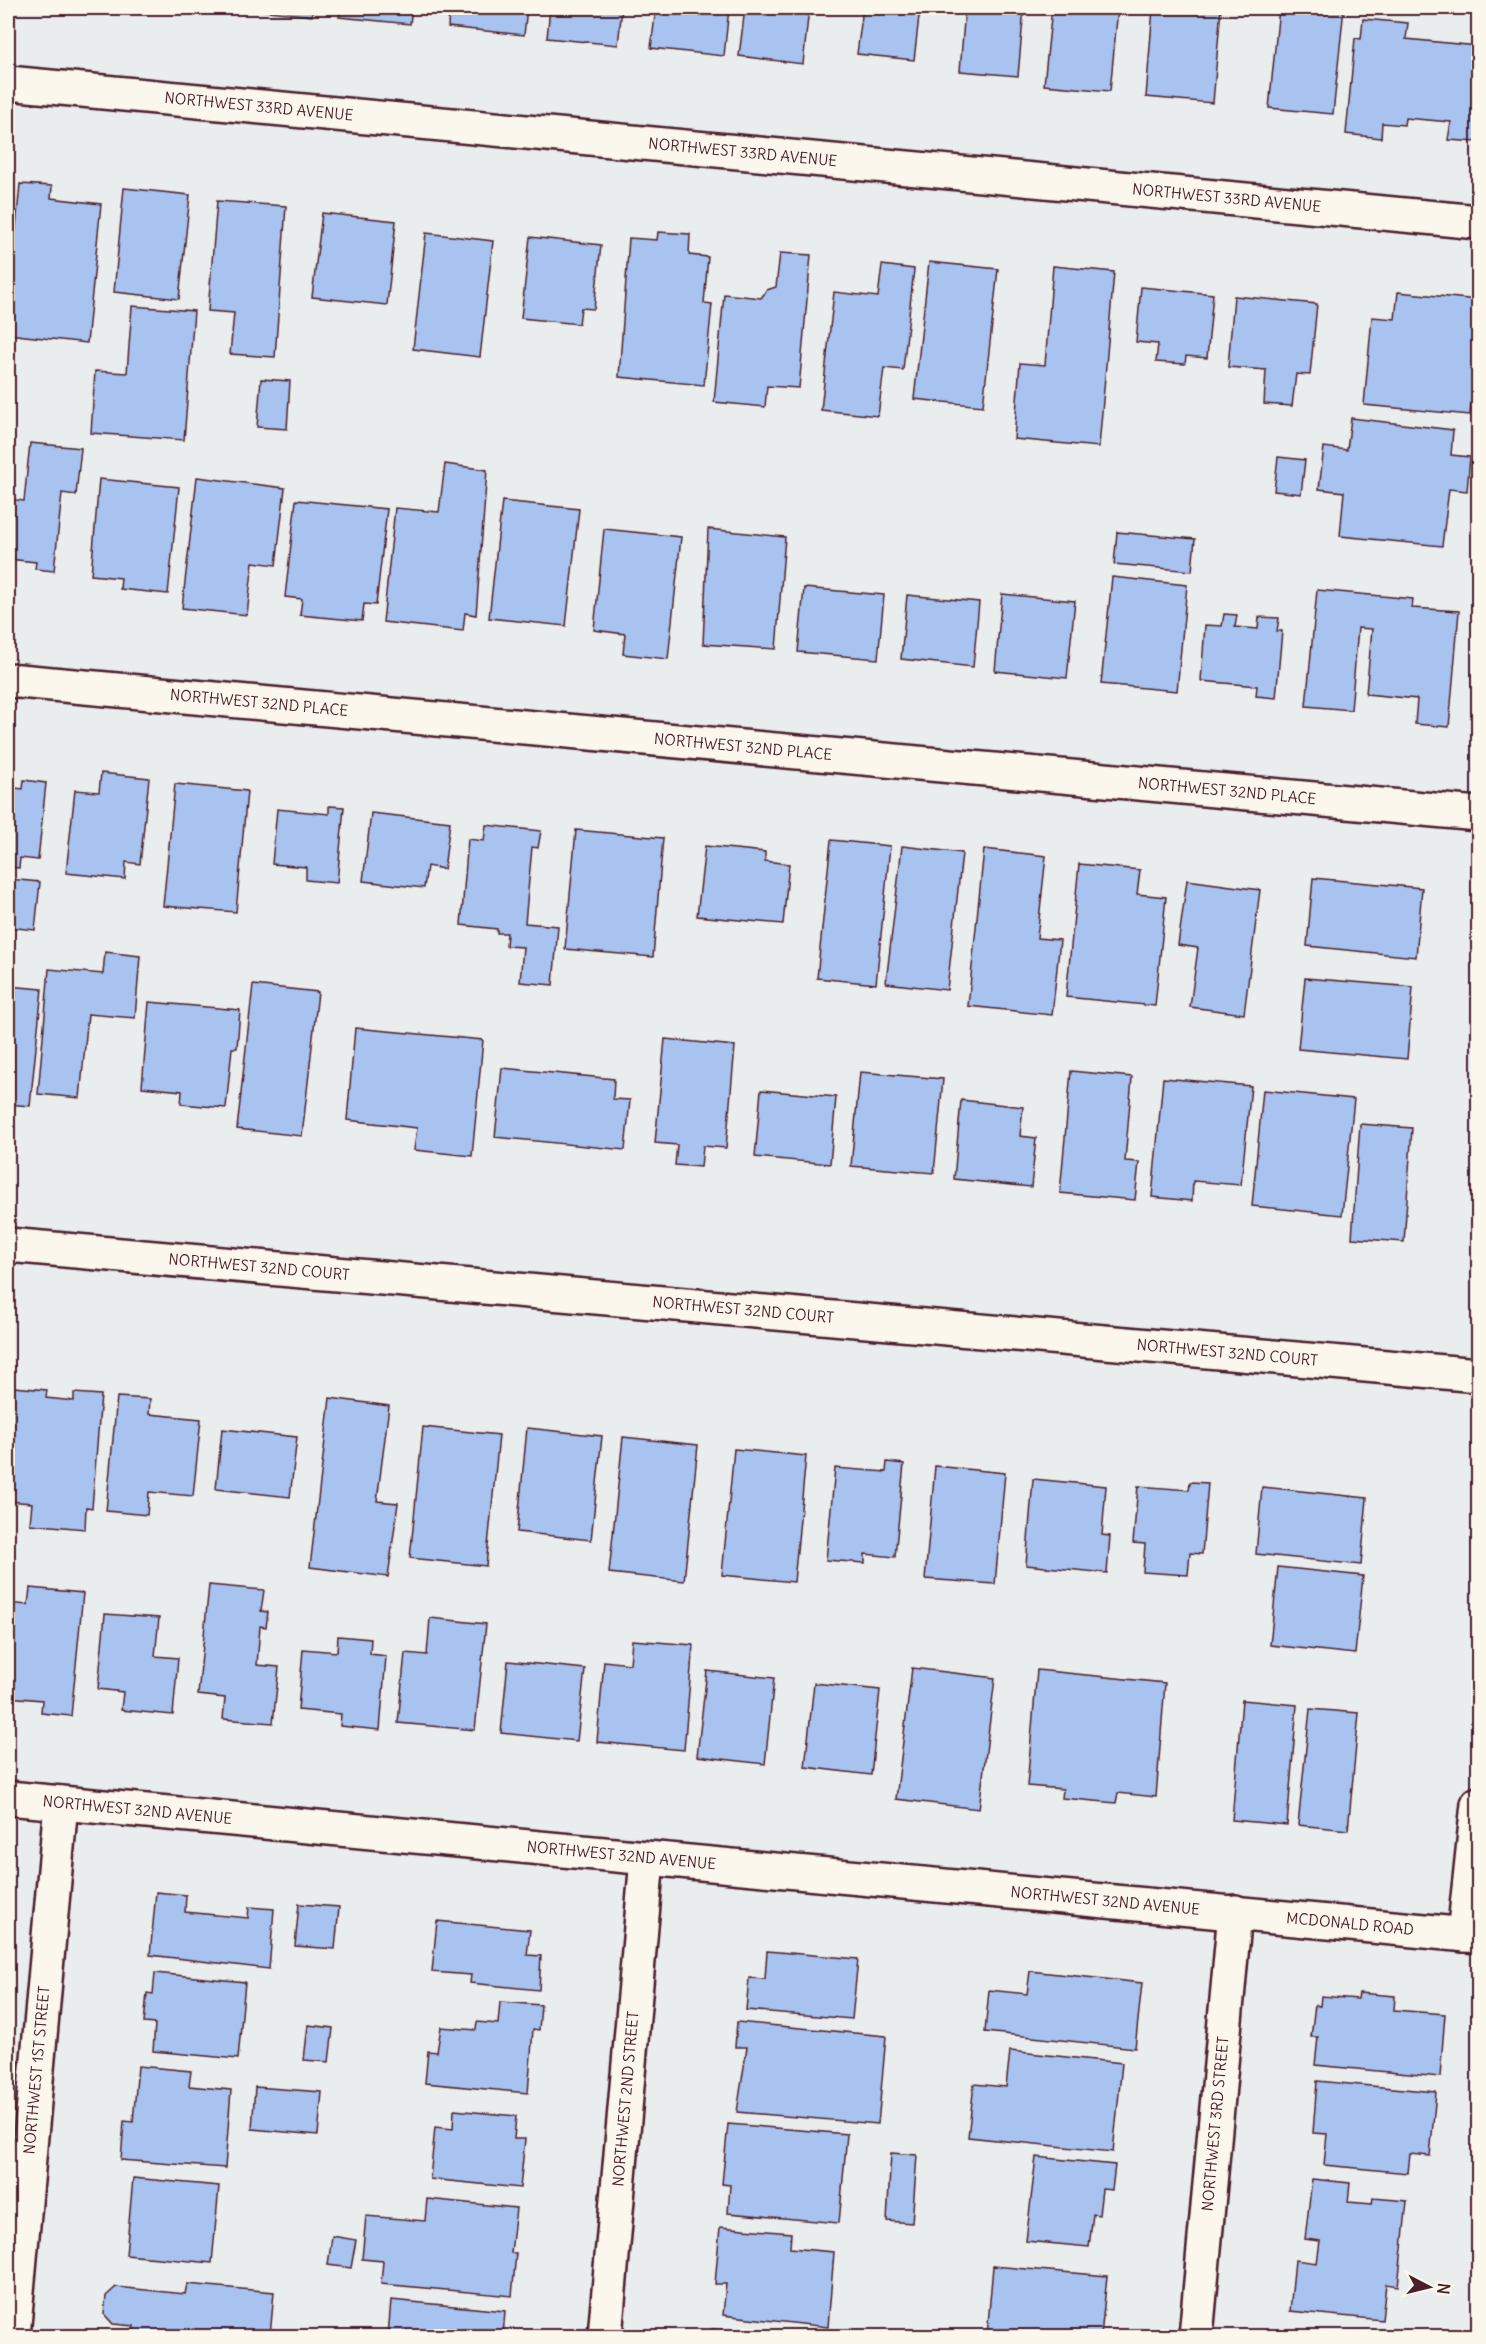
<svg xmlns="http://www.w3.org/2000/svg" width="1486" height="2344" font-family="Delius,sans-serif">
<style>
.building{fill:#a8c3f0;stroke:#4a1f2b;stroke-width:1.5}
.lines{fill:none;stroke-linecap:round;stroke-linejoin:round}
.minor-casing{stroke:#4a1f2b;stroke-width:38}
.minor{stroke:#fbf7ec;stroke-width:33}
.labels{text-anchor:middle;stroke-width:4.5;stroke-linejoin:round;paint-order:stroke}
.street-label{font-size:15px;fill:#4a1f2b;stroke:#fbf7ec}
</style>
<rect width="100%" height="100%" fill="#eaeded"/>
<filter id="ink" filterUnits="userSpaceOnUse"><feTurbulence type="fractalNoise" baseFrequency=".0167" numOctaves="2"/><feDisplacementMap in="SourceGraphic" scale="12" xChannelSelector="R" yChannelSelector="G"/><feConvolveMatrix kernelMatrix="1 2 1 2 8 2 1 2 1" color-interpolation-filters="sRGB"/></filter>
<g filter="url(#ink)">
<path class="building" d="M240,8H313L312,16Z
M340,8H412L410,24L339,17Z
M449,8H527L524,35L448,27Z
M550,8H622L618,45L547,38Z
M656,8H729L724,56L651,48Z
M745,8H809L803,64L739,56Z
M863,8H920L914,60L857,54Z
M965,8H1024L1018,76L960,71Z
M1052,8H1118L1110,91L1044,85Z
M1153,8H1221L1213,103L1146,97Z
M1279,8H1344L1333,114L1269,108Z
M1363,19L1408,23L1406,39L1478,46V142L1448,140L1451,122L1405,118L1404,125L1382,123L1381,138L1346,134L1355,38L1361,39Z
M20,184L52,186L51,198L101,204L87,343L8,334V271L10,248L14,247Z
M124,188L190,195L179,299L114,292Z
M217,201L286,206L275,357L230,354L234,313L208,311Z
M322,213L396,221L387,305L312,297Z
M658,232L690,234L689,255L708,257L704,303L712,304L704,385L619,377L629,238L657,240Z
M426,233L493,241L480,357L413,349Z
M530,237L601,245L594,309L581,308L579,324L521,318Z
M780,253L811,255L799,388L767,386L765,407L714,402L724,294L761,298L767,290L776,287Z
M929,262L998,269L983,406L914,399Z
M882,265L914,269L903,370L884,368L878,416L821,410L834,292L878,297Z
M1053,266L1114,272L1099,447L1014,439L1020,363L1045,365Z
M1141,287L1213,294L1207,358L1186,356L1185,364L1156,362L1158,344L1136,342Z
M1398,292L1478,300V332L1470,415L1364,405L1372,317L1395,319Z
M1234,296L1317,304L1310,375L1296,374L1292,406L1264,404L1266,370L1228,367Z
M132,306L194,311L184,440L91,433L95,371L127,373Z
M261,379L290,381L287,429L257,427Z
M1351,418L1453,430L1451,455L1470,457L1467,491L1449,489L1442,546L1340,536L1344,492L1319,489L1324,447L1347,450Z
M30,443L81,448L76,495L62,493L54,571L35,569L36,562L8,559V499L24,501Z
M1278,457L1305,460L1301,494L1274,491Z
M445,464L487,470L476,615L465,613L463,631L383,622L395,508L439,512Z
M197,477L285,488L276,565L253,562L247,615L182,608Z
M99,479L179,487L168,594L120,589L121,578L91,575Z
M296,500L387,509L376,605L364,604L362,621L300,615L302,599L285,597Z
M502,501L579,509L566,626L489,618Z
M604,529L681,537L668,659L623,654L625,634L594,630Z
M708,529L785,537L776,649L703,644Z
M1117,532L1195,539L1192,571L1114,564Z
M1112,577L1187,585L1177,691L1101,684Z
M804,588L884,595L878,659L798,652Z
M1317,590L1413,599L1412,608L1459,611L1449,727L1415,724L1417,699L1366,694L1372,629L1358,628L1351,710L1306,706Z
M1002,594L1075,601L1067,678L995,671Z
M907,595L979,602L973,667L901,659Z
M1224,614L1237,615L1235,627L1258,629L1259,617L1279,618L1277,631H1282L1276,698L1256,696L1257,686L1201,681L1205,625L1222,626Z
M101,773L149,778L140,864L126,862L125,879L66,873L75,790L99,792Z
M24,780L46,783L38,860L20,858L19,868L8,867V787L23,789Z
M175,784L247,791L236,912L163,906Z
M329,806L344,807L337,883L306,880V867L272,864L277,809L329,814Z
M371,813L450,822L444,869L427,866L424,888L363,881Z
M486,825L541,831L538,848L532,847L525,923L558,926L553,985L520,982L523,947L506,946L507,933H497V929L461,925L468,839L484,841Z
M576,830L663,838L653,957L565,949Z
M831,840L890,846L876,984L817,978Z
M705,846L765,852V861L789,864L783,924L697,916Z
M902,846L962,853L947,990L886,983Z
M984,849L1046,856L1037,938L1060,940L1052,1015L968,1006Z
M1079,864L1140,870L1137,894L1166,897L1155,1006L1066,997Z
M1313,878L1422,888L1416,957L1307,946Z
M8,879L40,882L35,930L8,927Z
M1187,880L1260,890L1244,1014L1190,1007L1198,948L1178,945Z
M105,952L140,956L135,1018L88,1014L80,1098L38,1094L49,969L103,974Z
M1305,978L1413,987L1407,1059L1298,1049Z
M253,985L318,992L302,1136L237,1129Z
M8,986L42,989L30,1106L8,1104Z
M149,1002L240,1010L237,1048H232L226,1108L181,1104L182,1091L142,1087Z
M355,1028L483,1040L472,1156L414,1150L417,1128L347,1120Z
M665,1039L735,1046L726,1148L703,1146L701,1167L675,1165L677,1145L655,1143Z
M502,1068L614,1079L613,1099L630,1100L625,1150L495,1137Z
M1071,1071L1132,1077L1125,1161L1139,1162L1135,1200L1060,1193Z
M860,1072L943,1079L934,1173L851,1166Z
M1163,1078L1251,1086L1241,1185L1193,1181L1192,1201L1152,1197Z
M761,1090L836,1097L830,1164L755,1157Z
M1263,1090L1354,1099L1342,1215L1252,1206Z
M961,1100L1023,1107L1020,1136L1036,1138L1031,1187L954,1179Z
M1360,1124L1412,1128L1404,1242L1352,1238Z
M13,1387L47,1390L46,1398L74,1401V1393L101,1395L92,1508L86,1507L85,1529L30,1524L32,1503L8,1501V1459Z
M117,1397L150,1399L149,1414L201,1419L193,1496L149,1492L147,1515L106,1511Z
M330,1398L389,1406L377,1501L398,1503L388,1577L310,1567Z
M423,1427L499,1435L486,1566L410,1558Z
M527,1428L602,1436L591,1540L517,1532Z
M222,1429L297,1437L290,1497L216,1489Z
M623,1437L698,1445L684,1581L609,1573Z
M734,1449L806,1456L794,1582L722,1575Z
M887,1462L904,1464L895,1557L865,1554V1563L826,1560L835,1468L886,1472Z
M935,1466L1005,1473L995,1584L925,1579Z
M1033,1479L1106,1486L1102,1535L1110,1536L1107,1573L1026,1565Z
M1190,1482L1208,1483L1202,1554L1190,1553L1188,1575L1143,1572L1145,1544L1133,1543L1138,1486L1189,1490Z
M1262,1487L1367,1498L1361,1565L1256,1554Z
M1278,1567L1363,1576L1355,1654L1270,1645Z
M209,1585L264,1590L261,1611L268,1612L266,1627L260,1626L257,1665L279,1667L273,1723L223,1719L225,1698L198,1695Z
M30,1588L83,1593L71,1716L41,1713L42,1700L8,1697V1603L28,1605Z
M105,1614L159,1618L155,1656L178,1658L173,1715L121,1710L123,1692L98,1689Z
M430,1618L486,1624L475,1730L398,1723L405,1653L427,1655Z
M338,1636L371,1639L370,1654L386,1656L380,1730L340,1726L341,1714L298,1710L303,1649L337,1652Z
M632,1640L693,1645L684,1750L597,1742L604,1661L630,1664Z
M508,1661L585,1669L577,1741L501,1733Z
M912,1668L995,1678L979,1809L896,1799Z
M1037,1670L1165,1683L1156,1797L1118,1793L1116,1803L1062,1798L1063,1789L1027,1786Z
M707,1671L774,1678L765,1764L697,1756Z
M814,1683L880,1690L871,1775L805,1767Z
M1242,1700L1297,1705L1287,1825L1232,1820Z
M1310,1709L1359,1713L1348,1830L1298,1825Z
M156,1892L186,1895L185,1912L248,1918L249,1907L274,1909L269,1969L150,1955Z
M299,1904L339,1907L335,1949L295,1946Z
M437,1921L530,1930L527,1955L541,1956L539,1990L470,1983L471,1975L432,1972Z
M767,1951L858,1959L852,2019L746,2010L749,1978L765,1979Z
M1030,1971L1142,1983L1135,2048L985,2032L989,1990L1027,1994Z
M155,1973L245,1982L238,2059L153,2051L155,2024L144,2023L147,1993L153,1994Z
M1359,1993L1395,1996L1394,2010L1445,2014L1440,2077L1315,2065L1318,2037H1311L1315,2005L1320,2006L1321,1996L1358,1999Z
M500,2002L541,2005L539,2030L533,2029L528,2093L425,2083L428,2051L437,2052L441,2027L476,2030L477,2022L498,2024Z
M737,2022L886,2036L878,2124L737,2112L747,2047H735Z
M308,2025L333,2028L329,2062L304,2060Z
M1010,2051L1122,2063L1113,2152L968,2137L974,2084L1006,2087Z
M138,2066L191,2071L189,2086L231,2090L225,2168L121,2160L124,2121L133,2122Z
M1317,2081L1436,2092L1430,2156L1410,2154L1408,2173L1324,2165L1327,2134L1313,2133Z
M255,2087L322,2092L318,2135L252,2129Z
M454,2110L516,2116L514,2139H525L520,2188L430,2179L435,2127L453,2129Z
M728,2124L847,2134L839,2223L728,2213L730,2185L722,2184Z
M891,2153L917,2155L912,2223L887,2221Z
M1036,2157L1115,2165L1112,2190L1102,2189L1099,2215L1093,2214L1089,2247L1026,2241Z
M133,2178L219,2186L212,2263L126,2255Z
M1312,2179L1350,2183L1348,2202L1372,2204L1373,2198L1407,2201L1398,2286L1386,2284L1382,2320L1290,2311L1295,2260L1317,2263L1320,2241L1305,2239Z
M427,2199L516,2208L511,2253H516L512,2296L381,2284L383,2261L362,2259L366,2216L425,2221Z
M720,2227L791,2233L790,2248L834,2252L828,2327L723,2315L726,2284H715Z
M332,2236L356,2240L351,2268L328,2265Z
M993,2266L1107,2276L1101,2336H987Z
M187,2284L274,2292L270,2336H133L134,2326L113,2324L104,2314L106,2296L116,2287L185,2294Z
M391,2300L505,2311L503,2336H388Z
M712,2329L805,2336H711Z"/>
<g class="lines">
<g class="minor-casing">
<g id="minor">
<path id="s1" d="M8,83L1478,222"/>
<path id="s2" d="M8,680L1478,814"/>
<path id="s3" d="M8,1245L1478,1375"/>
<path id="s4" d="M8,1798L1478,1936"/>
<path d="M1464,1935L1478,1804"/>
<path id="s5" d="M13,2336L61,1803"/>
<path id="s6" d="M605,2336L647,1859"/>
<path id="s7" d="M1196,2336L1235,1912"/>
</g>
</g>
<use href="#minor" class="minor"/>
</g>
</g>
<g class="labels">
<g class="street-label">
<text dy="5" stroke="none"><textPath href="#s1" startOffset="252">NORTHWEST 33RD AVENUE</textPath></text>
<text dy="5" stroke="none"><textPath href="#s1" startOffset="738">NORTHWEST 33RD AVENUE</textPath></text>
<text dy="5" stroke="none"><textPath href="#s1" startOffset="1224">NORTHWEST 33RD AVENUE</textPath></text>
<text dy="5" stroke="none"><textPath href="#s2" startOffset="252">NORTHWEST 32ND PLACE</textPath></text>
<text dy="5" stroke="none"><textPath href="#s2" startOffset="738">NORTHWEST 32ND PLACE</textPath></text>
<text dy="5" stroke="none"><textPath href="#s2" startOffset="1224">NORTHWEST 32ND PLACE</textPath></text>
<text dy="5" stroke="none"><textPath href="#s3" startOffset="252">NORTHWEST 32ND COURT</textPath></text>
<text dy="5" stroke="none"><textPath href="#s3" startOffset="738">NORTHWEST 32ND COURT</textPath></text>
<text dy="5" stroke="none"><textPath href="#s3" startOffset="1224">NORTHWEST 32ND COURT</textPath></text>
<text dy="5" stroke="none"><textPath href="#s4" startOffset="130">NORTHWEST 32ND AVENUE</textPath></text>
<text dy="5" stroke="none"><textPath href="#s4" startOffset="616">NORTHWEST 32ND AVENUE</textPath></text>
<text dy="5" stroke="none"><textPath href="#s4" startOffset="1102">NORTHWEST 32ND AVENUE</textPath></text>
<text dy="5" stroke="none"><textPath href="#s4" startOffset="1348">MCDONALD ROAD</textPath></text>
<text dy="5" stroke="none"><textPath href="#s5" startOffset="267">NORTHWEST 1ST STREET</textPath></text>
<text dy="5" stroke="none"><textPath href="#s6" startOffset="238">NORTHWEST 2ND STREET</textPath></text>
<text dy="5" stroke="none"><textPath href="#s7" startOffset="213">NORTHWEST 3RD STREET</textPath></text>
</g>
</g>
<rect width="1486" height="2344" fill="none" stroke="#fbf7ec" stroke-width="30"/>
<rect x="15" y="15" width="1456" height="2314" fill="none" stroke="#4a1f2b" stroke-width="2" filter="url(#ink)"/>
<g transform="translate(1429 2287) rotate(97)" stroke="#fbf7ec" stroke-width="4.5" paint-order="stroke">
<path d="M0-4.5L10 22L0 15L-10 22Z" fill="#4a1f2b"/>
<text y="-9" font-size="16" font-weight="bold" text-anchor="middle" fill="#4a1f2b">N</text>
</g>
</svg>
